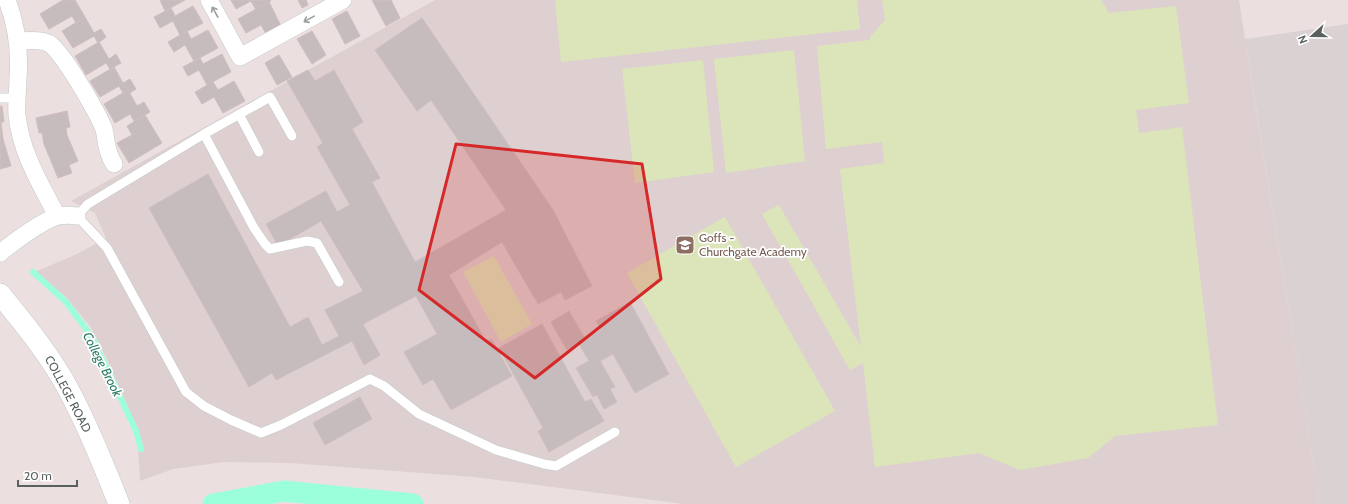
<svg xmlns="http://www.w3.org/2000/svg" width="1348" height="504" font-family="Cabin,sans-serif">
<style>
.industrial{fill:#dad2d2}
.education{fill:#ded0d0}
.green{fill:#dce5ba}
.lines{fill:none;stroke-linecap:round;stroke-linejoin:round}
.stream{stroke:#9cffdb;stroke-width:6}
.canal{stroke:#9cffdb;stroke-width:21}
.building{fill:#c7bcbd;stroke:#d1bdbf}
.service-casing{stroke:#c1c9c8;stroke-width:10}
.minor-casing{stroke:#c1c9c8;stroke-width:18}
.tertiary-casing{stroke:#c1c9c8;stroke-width:22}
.service{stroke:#fff;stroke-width:9}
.minor{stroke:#fff;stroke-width:17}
.tertiary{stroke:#fff;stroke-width:21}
.oneway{stroke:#9ba09f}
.marked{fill:#d62828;fill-opacity:0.2;stroke:#d62828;stroke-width:3;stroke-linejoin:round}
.labels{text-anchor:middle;stroke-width:3.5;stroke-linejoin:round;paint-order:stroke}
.education-label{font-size:12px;fill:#785e54;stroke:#fff;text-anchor:start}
.street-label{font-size:12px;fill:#58615f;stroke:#fff}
.water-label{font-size:13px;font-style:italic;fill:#2a7d66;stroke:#fff}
</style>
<rect width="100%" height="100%" fill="#ecdfdf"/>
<path class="industrial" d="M1348,24V504H1320L1245,39Z"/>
<path class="education" d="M435,0H1239L1251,78L1320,504H684L474,477L290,463L224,462L173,469L140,481L137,428L107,359L90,326L65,296L35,272L79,253L106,238L95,213L71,201Z"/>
<path class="green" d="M555,0H857L860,29L561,62Z
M882,0H1101L1109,13L1176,6L1189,103L1136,110L1139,133L1182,127L1218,425L1115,436L1088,458L1020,470L979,453L875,467L863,363L850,370L762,214L779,205L861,347L840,169L884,163L882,142L826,149L817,46L870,40V37L885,20Z
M794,50L805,161L726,173L714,59Z
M703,60L714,172L635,183L622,69Z
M725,217L835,411L736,467L627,273Z
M494,256L532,324L501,342L463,272Z"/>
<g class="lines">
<path class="stream" d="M33,272L66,302L92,337L136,431L141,449"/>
<path class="canal" d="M213,504L284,491L413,504"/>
</g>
<path class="building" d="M63,0H75L85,17L76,23L72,16L49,29L40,14Z
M160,0H185L165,11Z
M231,0H270L271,1L256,10L251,1L236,9Z
M298,0H306L308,5L302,8Z
M372,0H391L400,18L386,26Z
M269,2L281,26L266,34L261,25L246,33L238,19Z
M193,6L203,23L180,35L173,21L160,28L154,17L171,8L175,16Z
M347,11L360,36L345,44L332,19Z
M85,17L94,33L101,29L106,37L98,43L94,36L73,48L62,31Z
M422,18L553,210L592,286L565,300L561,292L538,304L502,242L449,275L485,340H492L512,376L451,410L433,379L423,385L404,352L437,334L416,296L363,324L380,355L364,365L352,341L276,380L272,373L249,387L149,208L208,174L290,327L308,317L322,345L339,336L325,310L363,291L321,221L278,246L266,224L326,191L337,212L350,205L317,147L323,143L287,81L308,70L315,81L334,70L363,122L352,129L380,178L372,182L415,262L506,210L431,100L417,111L375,50Z
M208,30L218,48L194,61L185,45L174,52L168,42L187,31L191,39Z
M312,31L326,55L312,64L297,39Z
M99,42L109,59L116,54L121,63L110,69L106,63L86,75L75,56Z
M222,54L231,72L207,85L199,70L188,76L183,67L200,58L203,64Z
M279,55L292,77L277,85L265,63Z
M114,67L123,83L130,79L136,89L130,93L128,90L123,93L119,86L100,97L90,81Z
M234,81L245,101L223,113L214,97L202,104L195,92L213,82L218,90Z
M128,90L137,106L144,102L150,112L134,121L130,114L115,123L104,104Z
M0,106H2L4,122H1L3,139L11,166L0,169Z
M67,111L70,127L66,128L67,135L78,161L69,165L72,173L58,178L44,144L42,133H39L36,118Z
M145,115L162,143L129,163L117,143L132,135L127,126Z
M630,302L669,374L635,393L613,354L600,361L615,387L610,389L617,402L604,409L597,395L593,397L576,368L589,361L579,344L567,350L551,322L569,311L585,339L601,330L596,321Z
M542,324L585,402L591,399L604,421L549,452L538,431L543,428L499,348Z
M360,397L372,419L325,445L313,423Z"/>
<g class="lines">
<g class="service-casing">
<path id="service" d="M0,98H17
M239,114L259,152
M204,134L254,228L265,244L270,249L307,241L317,243L339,282
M292,136L270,97L204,134L88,204L77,216L107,248L186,392L204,406L231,420L261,433L281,425L370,379L384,386L419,414L496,450L544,464L556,466L615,432"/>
</g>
<g class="minor-casing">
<path id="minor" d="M7,0C17,26 20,51 18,78C18,90 16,102 17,115C21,153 40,183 57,216
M209,0L240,57L343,0
M18,41C27,41 39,39 48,43C61,48 98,114 104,129C106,137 106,146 109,153C110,157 112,161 114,164
M0,253C15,241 40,222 58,216C64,215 70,215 77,216"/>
</g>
<g class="tertiary-casing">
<path id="tertiary" d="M0,294C22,321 44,348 62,378C84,416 103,463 119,504"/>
</g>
<use href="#service" class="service"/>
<use href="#minor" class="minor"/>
<use href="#tertiary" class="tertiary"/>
</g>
<defs><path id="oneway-shaft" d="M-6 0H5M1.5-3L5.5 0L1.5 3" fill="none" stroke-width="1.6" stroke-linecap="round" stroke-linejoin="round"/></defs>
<g class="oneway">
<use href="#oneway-shaft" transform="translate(215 12) rotate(-119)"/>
<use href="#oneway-shaft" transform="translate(309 19) rotate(151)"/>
</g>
<path class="marked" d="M456,144L642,164L661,279L535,378L419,290Z"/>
<defs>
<g id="school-square" transform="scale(1)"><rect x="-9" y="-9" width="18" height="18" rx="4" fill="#8d6e63" stroke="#fff"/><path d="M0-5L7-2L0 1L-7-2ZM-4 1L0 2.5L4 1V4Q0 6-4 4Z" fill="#fff"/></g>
</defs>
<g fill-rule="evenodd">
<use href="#school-square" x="685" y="245"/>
</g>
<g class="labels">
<g class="education-label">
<text x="699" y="242">Goffs -<tspan x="699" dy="14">Churchgate Academy</tspan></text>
</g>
<g class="street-label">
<text transform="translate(68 394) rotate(62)" y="4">COLLEGE ROAD</text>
</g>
<g class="water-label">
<text transform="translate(103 364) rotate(63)" y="5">College Brook</text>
</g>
</g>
<g transform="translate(1312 36) rotate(249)" stroke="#ffffff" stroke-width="3" paint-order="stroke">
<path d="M0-3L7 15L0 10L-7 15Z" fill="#58615f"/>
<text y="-6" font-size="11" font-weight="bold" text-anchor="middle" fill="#58615f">N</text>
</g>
<path d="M18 480v6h59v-6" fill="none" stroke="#58615f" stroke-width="2"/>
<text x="24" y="480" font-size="12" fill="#58615f" stroke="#ffffff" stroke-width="3" paint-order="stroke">20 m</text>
</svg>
